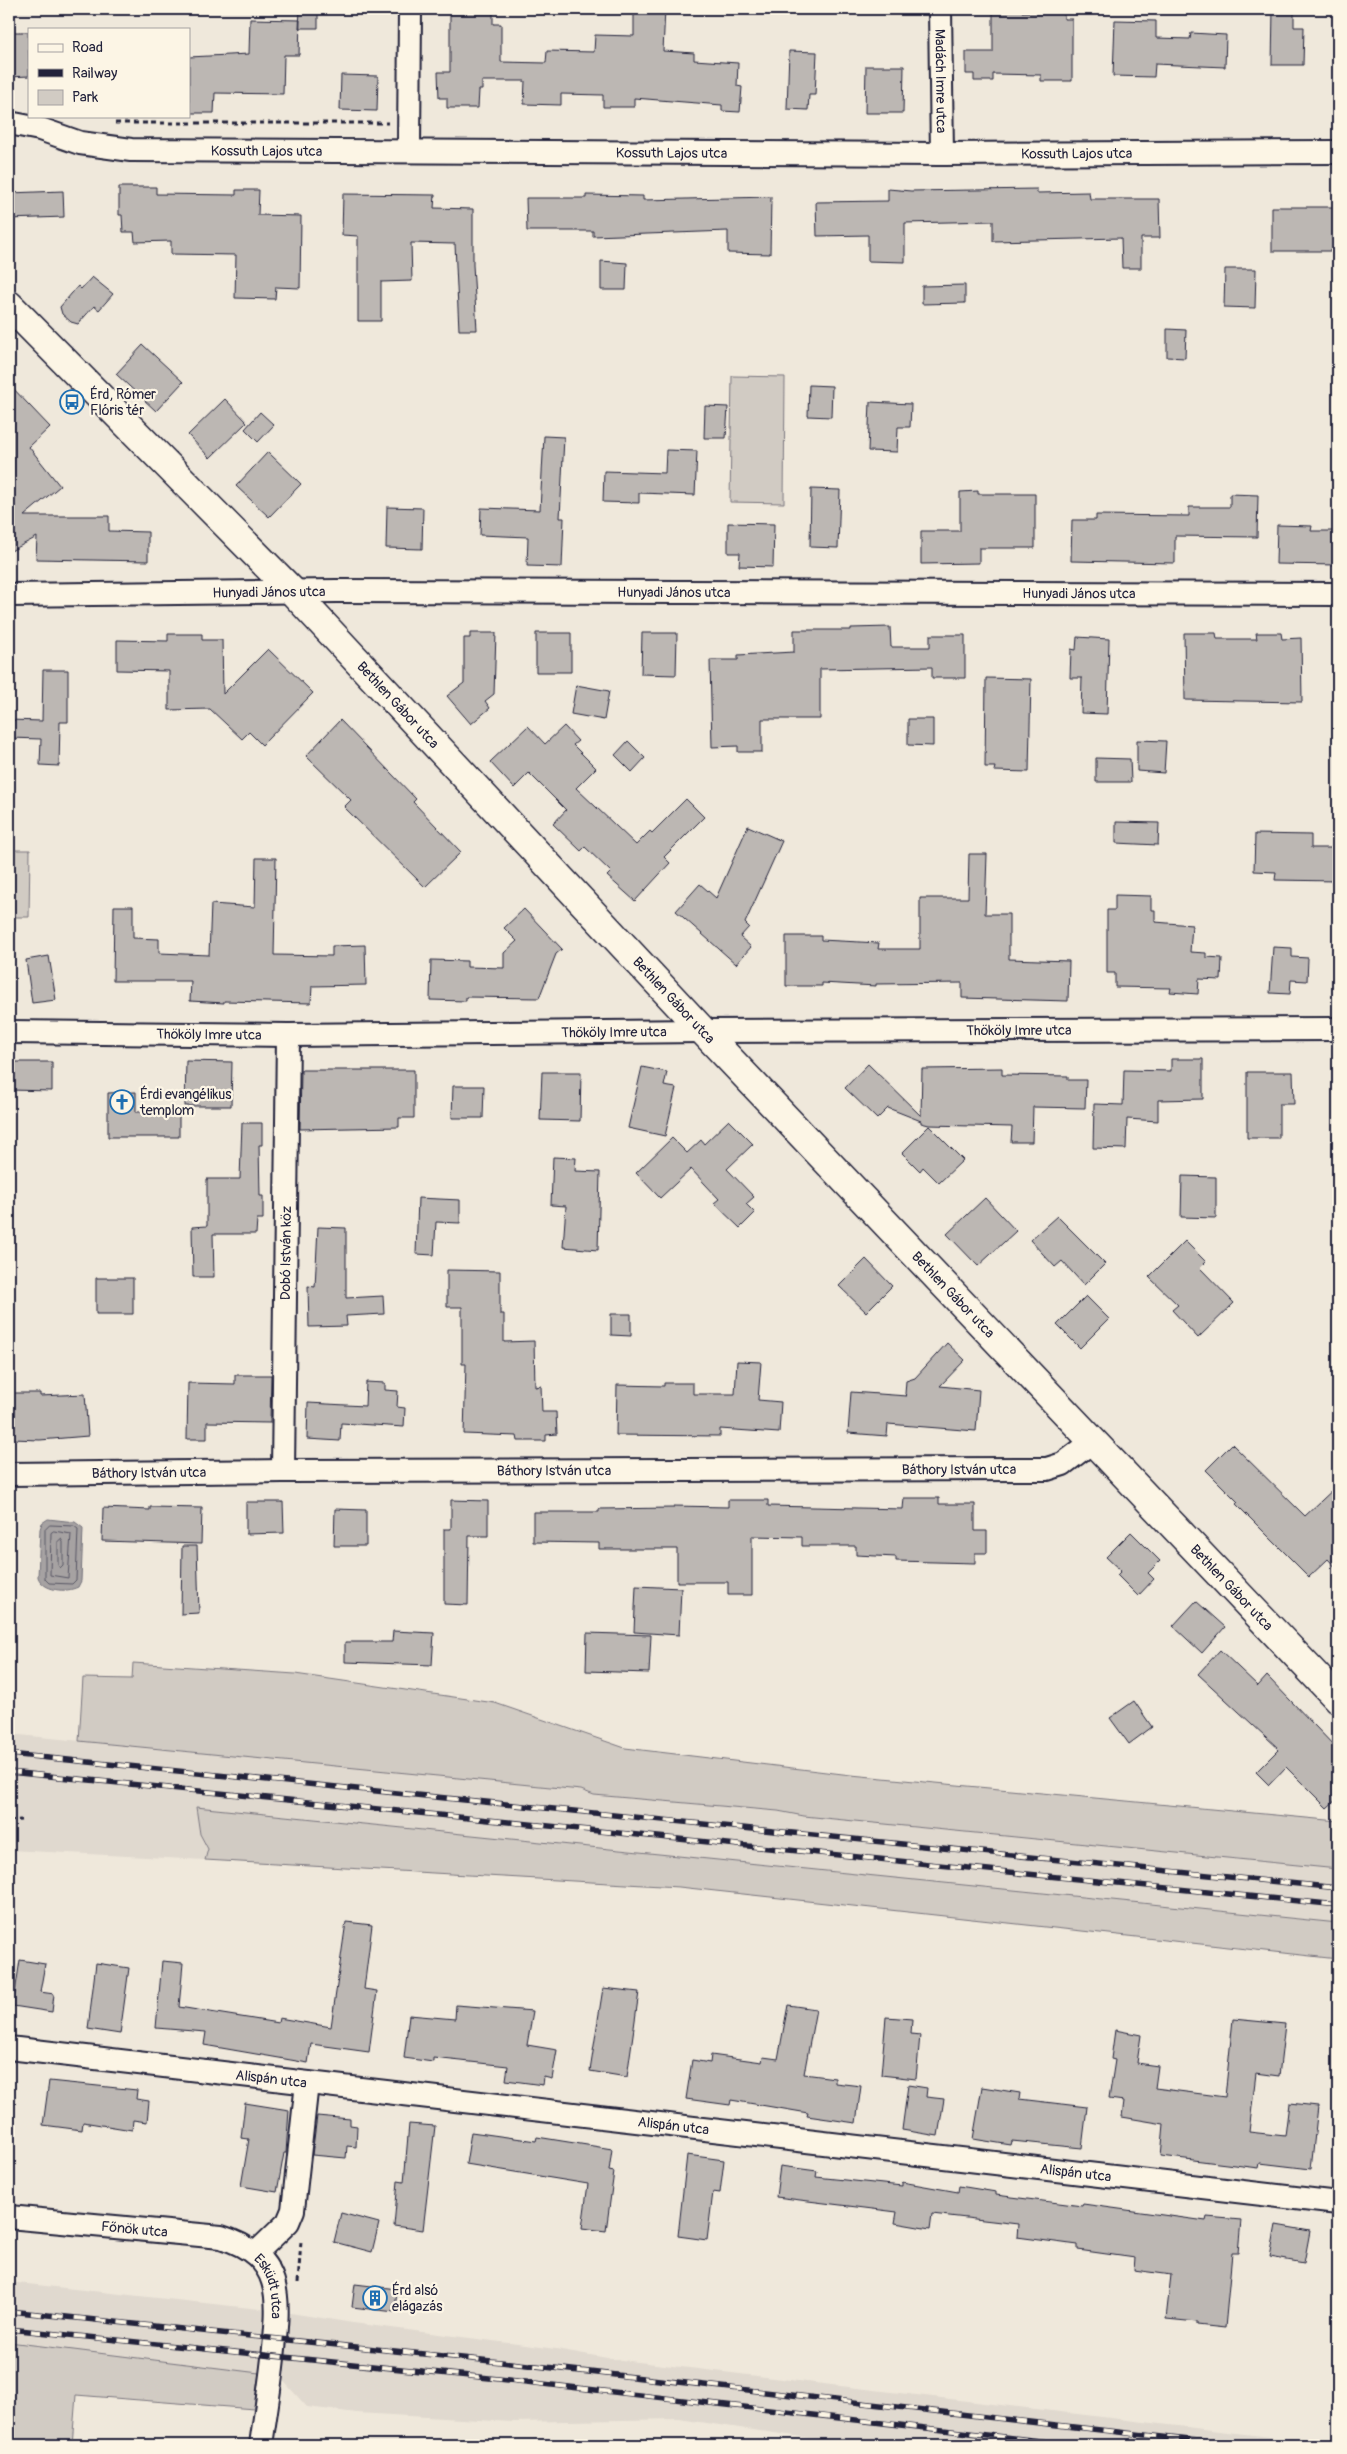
<svg xmlns="http://www.w3.org/2000/svg" width="1347" height="2454" font-family="Pangolin,sans-serif">
<style>
.built{fill:#e0d9cf}
.green{fill:#d1cbc3;stroke:#7a767f}
.water{fill:#a6a2a2;stroke:#716f79}
.lines{fill:none;stroke-linecap:round;stroke-linejoin:round}
.shore{stroke:#575564;stroke-width:1}
.building{fill:#bcb7b3;stroke:#22223b}
.street-casing{stroke:#22223b;stroke-width:26}
.secondary-casing{stroke:#22223b;stroke-width:31}
.path{stroke:#22223b;stroke-width:3;stroke-dasharray:5 4;stroke-linecap:butt}
.street{stroke:#fcf5e5;stroke-width:22}
.secondary{stroke:#fcf5e5;stroke-width:28}
.rail-casing{stroke:#22223b;stroke-width:5.5}
.rail{stroke:#fcf5e5;stroke-width:4;stroke-dasharray:11;stroke-linecap:butt}
.labels{text-anchor:middle;stroke-width:4.5;stroke-linejoin:round;paint-order:stroke}
.street-label{font-size:14px;fill:#22223b;stroke:#fcf5e5}
.poi-label{font-size:14px;fill:#22223b;stroke:#fcf5e5;text-anchor:start}
</style>
<rect width="100%" height="100%" fill="#efe8db"/>
<filter id="ink" filterUnits="userSpaceOnUse"><feTurbulence type="fractalNoise" baseFrequency=".02" numOctaves="2"/><feDisplacementMap in="SourceGraphic" scale="10" xChannelSelector="R" yChannelSelector="G"/><feConvolveMatrix kernelMatrix="1 2 1 2 8 2 1 2 1" color-interpolation-filters="sRGB"/></filter>
<g filter="url(#ink)">
<path class="built" d="M9,1734L581,1790L594,1795L778,1811L804,1816L1338,1869V1923L196,1807L200,1834L208,1849L205,1860L9,1850Z
M9,2282L278,2311L353,2323L556,2349L613,2359L1338,2445H915L862,2439L849,2444L679,2419L513,2422L357,2413L307,2407L279,2376L9,2342Z"/>
<path class="green" d="M732,376L785,377L784,503L730,502Z
M9,850H30L29,917H9Z
M133,1663L295,1674L495,1703L625,1748L851,1775L1338,1821V1869L804,1816L778,1811L594,1795L581,1790L79,1741L83,1678L132,1679Z
M196,1807L1338,1923V1959L679,1887L205,1860L208,1849L200,1834Z
M9,2342L259,2373L254,2409L76,2395L72,2445H9Z"/>
<path class="water" d="M48,1519L75,1522L83,1528L81,1581L78,1587C66,1593 43,1591 38,1577L40,1529L42,1523Z"/>
<g class="lines">
<path class="shore" d="M50,1525L74,1526L78,1529L76,1580L72,1584L49,1583L45,1579V1530Z
M54,1531L71,1534L68,1578L50,1575L51,1533Z
M61,1539L63,1542V1565L60,1568L58,1565V1542Z"/>
</g>
<path class="building" d="M300,9L318,10V28H299Z
M450,9H493V24H501V62L546,63L547,51L594,52L595,35L634,36V9H665L663,51L694,53V60L738,63L737,86L742,87L740,112L722,111V105L634,98V107H603V95L561,94V105L524,104L525,81H482V90H479L478,108H447V98H439L438,72H450Z
M993,9H1022V12H1064V19H1072V81H1041V75L993,74V81H974V74H966V52H993Z
M1273,9H1294V27H1304L1303,65H1272Z
M250,19L300,20L299,55H284L283,94L215,93L214,113H189V57L249,54Z
M1115,20L1156,21V38L1190,39L1191,33L1226,35L1225,67L1155,64L1154,77L1113,76Z
M9,32H28L29,76L9,77Z
M789,51L817,52L815,95H809L808,110L787,109Z
M866,66H904L903,113H865Z
M341,75L378,76L377,111L340,110Z
M119,187H156V194L236,195V190H259L258,215L301,216L300,288L276,287L275,299L235,298L236,255L171,254V241L135,242L134,232H123L122,215H119Z
M888,189L911,191L1037,189V193L1089,192L1090,199H1159L1160,238H1141V268H1122L1121,238L993,241V221L905,223V262L868,261V235L817,236L816,202L888,201Z
M63,191L64,217L9,219V193Z
M343,194L435,195L434,208L473,209V265L477,330H459L455,244L411,243L412,281L381,282V321H358V236L342,235Z
M586,195L643,196V200L771,197L770,254L728,253V231L593,236V231H527L526,198H586Z
M1272,207H1338V251H1272Z
M601,261L627,263L626,290H601Z
M1225,269H1256L1255,308L1224,307Z
M92,277L113,294L99,310L94,306L78,324L71,322L62,314L60,307L78,286L81,289Z
M965,285V303L922,304V286Z
M1167,329L1186,330L1185,358L1167,357Z
M143,345L183,382L156,411L116,374Z
M9,384L50,427L29,447L60,486L24,516H109V531L148,532V561L36,559L37,537L9,552Z
M809,385L832,386L831,417L808,416Z
M225,399L247,422L210,458L188,435Z
M870,402L911,404L910,427H898L897,452L868,451Z
M705,406L728,407L726,438H704Z
M260,412L274,425L258,442L245,429Z
M544,436L564,437L560,518H564L562,567L527,566L528,537L480,535L481,508L540,510Z
M666,450L697,451L695,495L639,493V503L603,502L604,471L665,473Z
M268,452L301,484L269,517L236,486Z
M811,489L840,490L838,548L810,547Z
M978,491V494H1035V548H979V563L921,564V531H960V492Z
M1230,494L1258,495L1257,537L1175,536V563L1071,561L1072,520H1096V515L1189,516V507H1230Z
M387,507L423,508L422,549L386,548Z
M728,523L774,524L773,567L739,566L740,553H728Z
M1277,525L1312,526L1311,531H1338V565L1276,564Z
M890,627L891,647H930V635H965V678H932V667L820,669V719H762V752H738V746L712,747L710,660H738V655L794,652V630H851V628Z
M470,633H496L494,694L485,701L490,708L471,724L447,696L464,683V638H470Z
M536,633H571V672H536Z
M642,633H677L676,675L641,674Z
M1184,633H1216L1217,639H1257L1256,633H1281L1282,639L1301,638L1302,702L1185,700Z
M168,634H202V640H222L223,694L268,649L313,693L262,745L249,732L242,739L210,709L169,710V671L117,670V640L168,641Z
M1077,637L1109,639L1107,714L1081,713L1082,678H1070L1071,649L1076,650Z
M43,670H68V722H60L59,766L40,765L41,739L9,738V720L42,721Z
M986,678L1031,679L1029,772L994,771L995,767H985Z
M576,685L609,691L604,720L571,714Z
M908,719H933V746L908,745Z
M340,720L416,799L413,802L461,852L425,887L344,807L351,800L306,756Z
M528,726L545,744L564,726L578,741L573,745L596,768L576,788L636,845L650,831L652,833L686,799L704,817L664,857L670,863L635,901L607,876L611,872L585,847L581,851L553,824L566,810L529,773L514,788L490,762Z
M1137,740L1166,741L1164,773L1137,771Z
M628,741L645,758L632,772L615,755Z
M1096,758L1130,759L1131,782H1096Z
M1116,822L1159,823L1158,845L1116,843Z
M748,826L782,841L745,923L749,927L740,937L751,947L736,964L676,911L700,884L716,898Z
M1255,834L1311,835V848H1338V881L1275,880L1276,872L1254,871Z
M969,854H987L985,914H1009V959L1069,961L1068,1001L962,998V983L876,984V986L822,983V986H786V936H821V940L879,943L878,949H920V898H968Z
M256,858H276L274,955L332,956V946L365,945L366,985L312,986L311,1003L224,1001V1003L190,1001L191,981H113L114,906H133V938L159,939V953L209,955L211,904L255,907Z
M1115,895L1151,896V910H1155V922L1192,925L1190,952L1206,953V957L1222,958L1221,980L1199,979L1198,994L1170,992L1171,988L1115,987V973H1107V910H1115Z
M524,909L562,949L556,954L539,998L466,997V1001L430,1000L431,960L467,961V967L504,968V953L517,941L504,928Z
M1273,947L1292,948V957L1308,958L1307,981L1291,980L1290,994L1270,993Z
M49,956L56,1000L32,1003L26,960Z
M1171,1059H1203V1099L1158,1100V1121L1127,1119L1126,1149L1093,1148L1094,1104L1123,1105L1124,1070L1171,1071Z
M186,1061L232,1062L231,1106H185Z
M9,1062H52V1091L9,1090Z
M868,1064L921,1116L922,1069L1002,1068V1075L1068,1076V1080H1086L1085,1108L1033,1107L1032,1142H1011L1012,1127L929,1125L921,1123V1121L888,1108L877,1119L845,1088Z
M642,1067L667,1072L664,1086L676,1088L665,1136L628,1128Z
M301,1070H414V1118H399V1127L300,1129Z
M542,1072H581L580,1121L540,1120Z
M1247,1072H1293L1294,1104H1279V1138H1247Z
M453,1086H484L483,1118H452Z
M136,1092V1112H179V1137H108V1093Z
M729,1120L753,1144L727,1169L754,1197L746,1204L755,1213L740,1228L714,1203L719,1199L691,1169L660,1198L636,1173L672,1138L687,1153L701,1140L704,1144Z
M242,1123H262V1145H259L260,1196H263V1219H257L256,1234H213L214,1277H193L192,1227L207,1226V1179H240Z
M929,1126L963,1160L939,1183L923,1167L920,1171L902,1153Z
M553,1157L576,1158L575,1171L600,1172L598,1250L563,1247L566,1206L551,1205Z
M1182,1176L1216,1177V1218L1181,1217Z
M418,1198L460,1200V1223L436,1222L434,1255L416,1254Z
M985,1198L1016,1231L978,1266L947,1234Z
M1057,1216L1105,1264L1084,1285L1062,1261L1055,1267L1030,1240Z
M318,1227L346,1228V1298L383,1296L384,1314L346,1316L347,1326L309,1327L308,1286L315,1287Z
M1185,1241L1206,1262L1200,1268L1234,1303L1198,1338L1172,1310L1178,1305L1149,1277Z
M866,1259L892,1286L866,1312L839,1286Z
M447,1270L500,1271V1314H504V1342L534,1341L535,1387L541,1386L542,1412H556L557,1434L546,1435V1441H518L517,1436L464,1434L466,1364H462V1307H447Z
M96,1278H133V1314H96Z
M1086,1296L1109,1319L1080,1348L1057,1325Z
M611,1314H631V1336L611,1335Z
M947,1343L965,1360L940,1386L979,1390L976,1431L888,1424L887,1436L848,1433L851,1392L907,1396L905,1394L906,1381L915,1378Z
M737,1361L761,1362L758,1400L781,1402L779,1433L720,1429V1436L616,1435L617,1385L664,1386V1383H693V1394H735Z
M235,1375H271L270,1423L207,1422V1439H187L188,1383L235,1384Z
M366,1382L385,1383V1390L398,1391L397,1407L405,1408L404,1427L341,1423L340,1441L307,1439L308,1403L365,1406Z
M13,1393H40V1396L85,1394L88,1436L40,1440L12,1439Z
M1232,1444L1305,1516L1338,1485V1570L1328,1559L1309,1577L1236,1504L1238,1502L1206,1470Z
M904,1498H939V1504H975V1531H987V1553H975V1563L896,1561V1557L856,1555V1546H802V1537L752,1536V1595H728V1582H677V1549H599V1543L533,1542V1512H599V1509L673,1508V1506L728,1507V1500H768V1506L903,1509Z
M451,1500L488,1501V1536H469L468,1605L444,1604V1529H451Z
M246,1502H283L284,1533L246,1534Z
M150,1507L202,1508L201,1544L102,1541L103,1508L150,1510Z
M335,1509L366,1510V1546H334Z
M1131,1532L1160,1561L1148,1573L1154,1579L1138,1596L1117,1575L1121,1571L1106,1557Z
M182,1546H197L199,1613L181,1614Z
M636,1586L681,1588L679,1635L634,1632Z
M1196,1601L1225,1627L1202,1653L1173,1626Z
M393,1631L434,1633L432,1665L345,1662V1642H392Z
M587,1633L651,1635L649,1673L586,1671Z
M1220,1650L1258,1686L1267,1676L1338,1750V1798L1327,1808L1286,1767L1269,1785L1256,1772L1279,1749L1198,1674Z
M1134,1701L1152,1727L1129,1744L1110,1718Z
M346,1922L372,1925L364,1989L377,1991L369,2052L311,2044L308,2063L204,2045L206,2032L156,2028L162,1961L183,1963L179,2007L278,2023L279,2018L331,2027Z
M20,1960L45,1964L40,1992L54,1994L52,2012L13,2006Z
M96,1963L129,1968L120,2034L88,2029Z
M603,1988L639,1992L627,2077L590,2071Z
M456,2005L533,2011L527,2045L557,2050L552,2079L544,2077L543,2085L506,2080L508,2066L433,2058V2062L404,2058L409,2015L455,2019Z
M788,2005L816,2009L804,2074L835,2078V2083L861,2086L856,2123L807,2116L808,2113L731,2100L730,2105L686,2099L692,2060L710,2063L711,2055L762,2062L763,2057L778,2059Z
M886,2017L912,2019L911,2034L920,2035L916,2079L881,2075Z
M1233,2019L1285,2024L1279,2076L1256,2073L1249,2132L1285,2136L1289,2103L1318,2106L1311,2169L1260,2163L1259,2168L1161,2156L1164,2124L1122,2117L1124,2101L1109,2099L1115,2060L1111,2059L1115,2030L1141,2035L1137,2063L1158,2066L1155,2088L1225,2097Z
M49,2081L137,2090L136,2099L149,2101L147,2122L133,2120L132,2130L83,2122L82,2130L43,2125Z
M908,2085L927,2088L926,2097L944,2099L938,2136L902,2130Z
M982,2087L1020,2093L1019,2099L1087,2107L1082,2148L1012,2141L1011,2145L973,2139Z
M245,2103L289,2110L286,2153H284L277,2192L241,2186L249,2139L241,2138Z
M317,2116L350,2119V2125L357,2126L356,2147L347,2146L346,2158L312,2155Z
M409,2124L435,2126L423,2230L394,2226L398,2181L404,2182Z
M471,2132L536,2141L537,2137L612,2149L609,2171L614,2172L606,2231L582,2228L588,2184L466,2164Z
M687,2155L724,2160L720,2193L713,2192L707,2240L678,2236Z
M780,2166L817,2171L816,2177L902,2186V2182L958,2192L959,2186L996,2192V2195L1082,2206L1083,2204L1206,2221L1207,2217L1241,2220L1238,2253H1232L1225,2328L1197,2325V2322L1166,2319L1171,2275L1134,2270L1135,2258L1078,2250V2245L1017,2237L1018,2224L932,2214L930,2229L895,2223L897,2212L776,2197Z
M341,2213L379,2223L372,2252L334,2242Z
M1276,2225L1310,2231L1304,2263L1270,2257Z
M355,2284L397,2289L395,2312L352,2307Z"/>
<g class="lines">
<g class="street-casing">
<g id="street">
<path id="s1" d="M940,9L942,154"/>
<path id="s2" d="M9,123L40,129L80,143L131,150L942,154L1338,152"/>
<path d="M409,150L410,9"/>
<path id="s3" d="M9,595L337,591L1338,594"/>
<path id="s4" d="M9,1032L288,1035L703,1031L1338,1029"/>
<path id="s5" d="M283,1471L288,1035"/>
<path id="s6" d="M9,1474L283,1471L1047,1469L1063,1464L1092,1442"/>
<path id="s7" d="M9,2048L1338,2203"/>
<path id="s8" d="M9,2217L221,2237C286,2257 279,2301 273,2358C270,2387 265,2416 261,2445"/>
<path d="M256,2253L288,2222L293,2210L307,2083"/>
</g>
</g>
<g class="secondary-casing">
<g id="secondary">
<path id="s9" d="M9,305L292,591L703,1031L1338,1699"/>
</g>
</g>
<path class="path" d="M115,123H388
M9,1821L21,1820
M298,2283L301,2241"/>
<use href="#street" class="street"/>
<use href="#secondary" class="secondary"/>
<g class="rail-casing">
<path id="rail" d="M9,1754L1338,1888
M9,1772L1338,1905
M9,2311L501,2362L1233,2445
M9,2329L499,2379L1075,2445"/>
</g>
<use href="#rail" class="rail"/>
</g>
</g>
<defs>
<g id="bus-ring" transform="scale(1.25)"><circle r="9.5" fill="#fcf5e5" stroke="#1f6fb2" stroke-width="1.5"/><path d="M-5-6H5V4H4V6H2V4H-2V6H-4V4H-5ZM-3.5-4V0h7V-4ZM-3.5 1.2v1.5H-2V1.2ZM2 1.2v1.5H3.5V1.2Z" fill="#1f6fb2"/></g>
<g id="church-ring" transform="scale(1.25)"><circle r="9.5" fill="#fcf5e5" stroke="#1f6fb2" stroke-width="1.5"/><path d="M-1.2-6h2.4v3.5h3.3v2.4h-3.3V6h-2.4V-.1h-3.3v-2.4h3.3Z" fill="#1f6fb2"/></g>
<g id="building-ring" transform="scale(1.25)"><circle r="9.5" fill="#fcf5e5" stroke="#1f6fb2" stroke-width="1.5"/><path d="M-4-6H4V6H1V3H-1V6H-4ZM-2.5-4.3h1.7v1.8h-1.7ZM.8-4.3h1.7v1.8H.8ZM-2.5-1h1.7V.8h-1.7ZM.8-1h1.7V.8H.8Z" fill="#1f6fb2"/></g>
</defs>
<g fill-rule="evenodd">
<use href="#bus-ring" x="72" y="402"/>
<use href="#church-ring" x="122" y="1102"/>
<use href="#building-ring" x="375" y="2298"/>
</g>
<g class="labels">
<g class="street-label">
<text dy="5" stroke="none"><textPath href="#s1" startOffset="72">Madách Imre utca</textPath></text>
<text dy="5" stroke="none"><textPath href="#s2" startOffset="261">Kossuth Lajos utca</textPath></text>
<text dy="5" stroke="none"><textPath href="#s2" startOffset="666">Kossuth Lajos utca</textPath></text>
<text dy="5" stroke="none"><textPath href="#s2" startOffset="1071">Kossuth Lajos utca</textPath></text>
<text dy="5" stroke="none"><textPath href="#s3" startOffset="260">Hunyadi János utca</textPath></text>
<text dy="5" stroke="none"><textPath href="#s3" startOffset="665">Hunyadi János utca</textPath></text>
<text dy="5" stroke="none"><textPath href="#s3" startOffset="1070">Hunyadi János utca</textPath></text>
<text dy="5" stroke="none"><textPath href="#s9" startOffset="558">Bethlen Gábor utca</textPath></text>
<text dy="5" stroke="none"><textPath href="#s9" startOffset="962">Bethlen Gábor utca</textPath></text>
<text dy="5" stroke="none"><textPath href="#s4" startOffset="1010">Thököly Imre utca</textPath></text>
<text dy="5" stroke="none"><textPath href="#s4" startOffset="605">Thököly Imre utca</textPath></text>
<text dy="5" stroke="none"><textPath href="#s4" startOffset="200">Thököly Imre utca</textPath></text>
<text dy="5" stroke="none"><textPath href="#s5" startOffset="218">Dobó István köz</textPath></text>
<text dy="5" stroke="none"><textPath href="#s9" startOffset="1368">Bethlen Gábor utca</textPath></text>
<text dy="5" stroke="none"><textPath href="#s6" startOffset="950">Báthory István utca</textPath></text>
<text dy="5" stroke="none"><textPath href="#s6" startOffset="545">Báthory István utca</textPath></text>
<text dy="5" stroke="none"><textPath href="#s6" startOffset="140">Báthory István utca</textPath></text>
<text dy="5" stroke="none"><textPath href="#s9" startOffset="1772">Bethlen Gábor utca</textPath></text>
<text dy="5" stroke="none"><textPath href="#s7" startOffset="264">Alispán utca</textPath></text>
<text dy="5" stroke="none"><textPath href="#s7" startOffset="669">Alispán utca</textPath></text>
<text dy="5" stroke="none"><textPath href="#s7" startOffset="1074">Alispán utca</textPath></text>
<text dy="5" stroke="none"><textPath href="#s8" startOffset="126">Főnök utca</textPath></text>
<text dy="5" stroke="none"><textPath href="#s8" startOffset="288">Esküdt utca</textPath></text>
</g>
<g class="poi-label">
<text x="90" y="399">Érd, Rómer<tspan x="90" dy="16">Flóris tér</tspan></text>
<text x="140" y="1099">Érdi evangélikus<tspan x="140" dy="16">templom</tspan></text>
<text x="392" y="2295">Érd alsó<tspan x="392" dy="16">elágazás</tspan></text>
</g>
</g>
<rect width="1347" height="2454" fill="none" stroke="#fcf5e5" stroke-width="30"/>
<rect x="15" y="15" width="1317" height="2424" fill="none" stroke="#22223b" stroke-width="2" filter="url(#ink)"/>
<rect x="28" y="28" width="162" height="90" fill="#fcf5e5" stroke="#a5a1a1"/>
<rect x="38" y="44" width="25" height="8" fill="#fcf5e5" stroke="#a5a1a1"/>
<text x="72" y="52" font-size="15" fill="#22223b">Road</text>
<rect x="38" y="69" width="25" height="8" fill="#22223b" stroke="#a5a1a1"/>
<text x="72" y="78" font-size="15" fill="#22223b">Railway</text>
<rect x="38" y="90" width="25" height="15" fill="#d1cbc3" stroke="#a5a1a1"/>
<text x="72" y="102" font-size="15" fill="#22223b">Park</text>
</svg>
